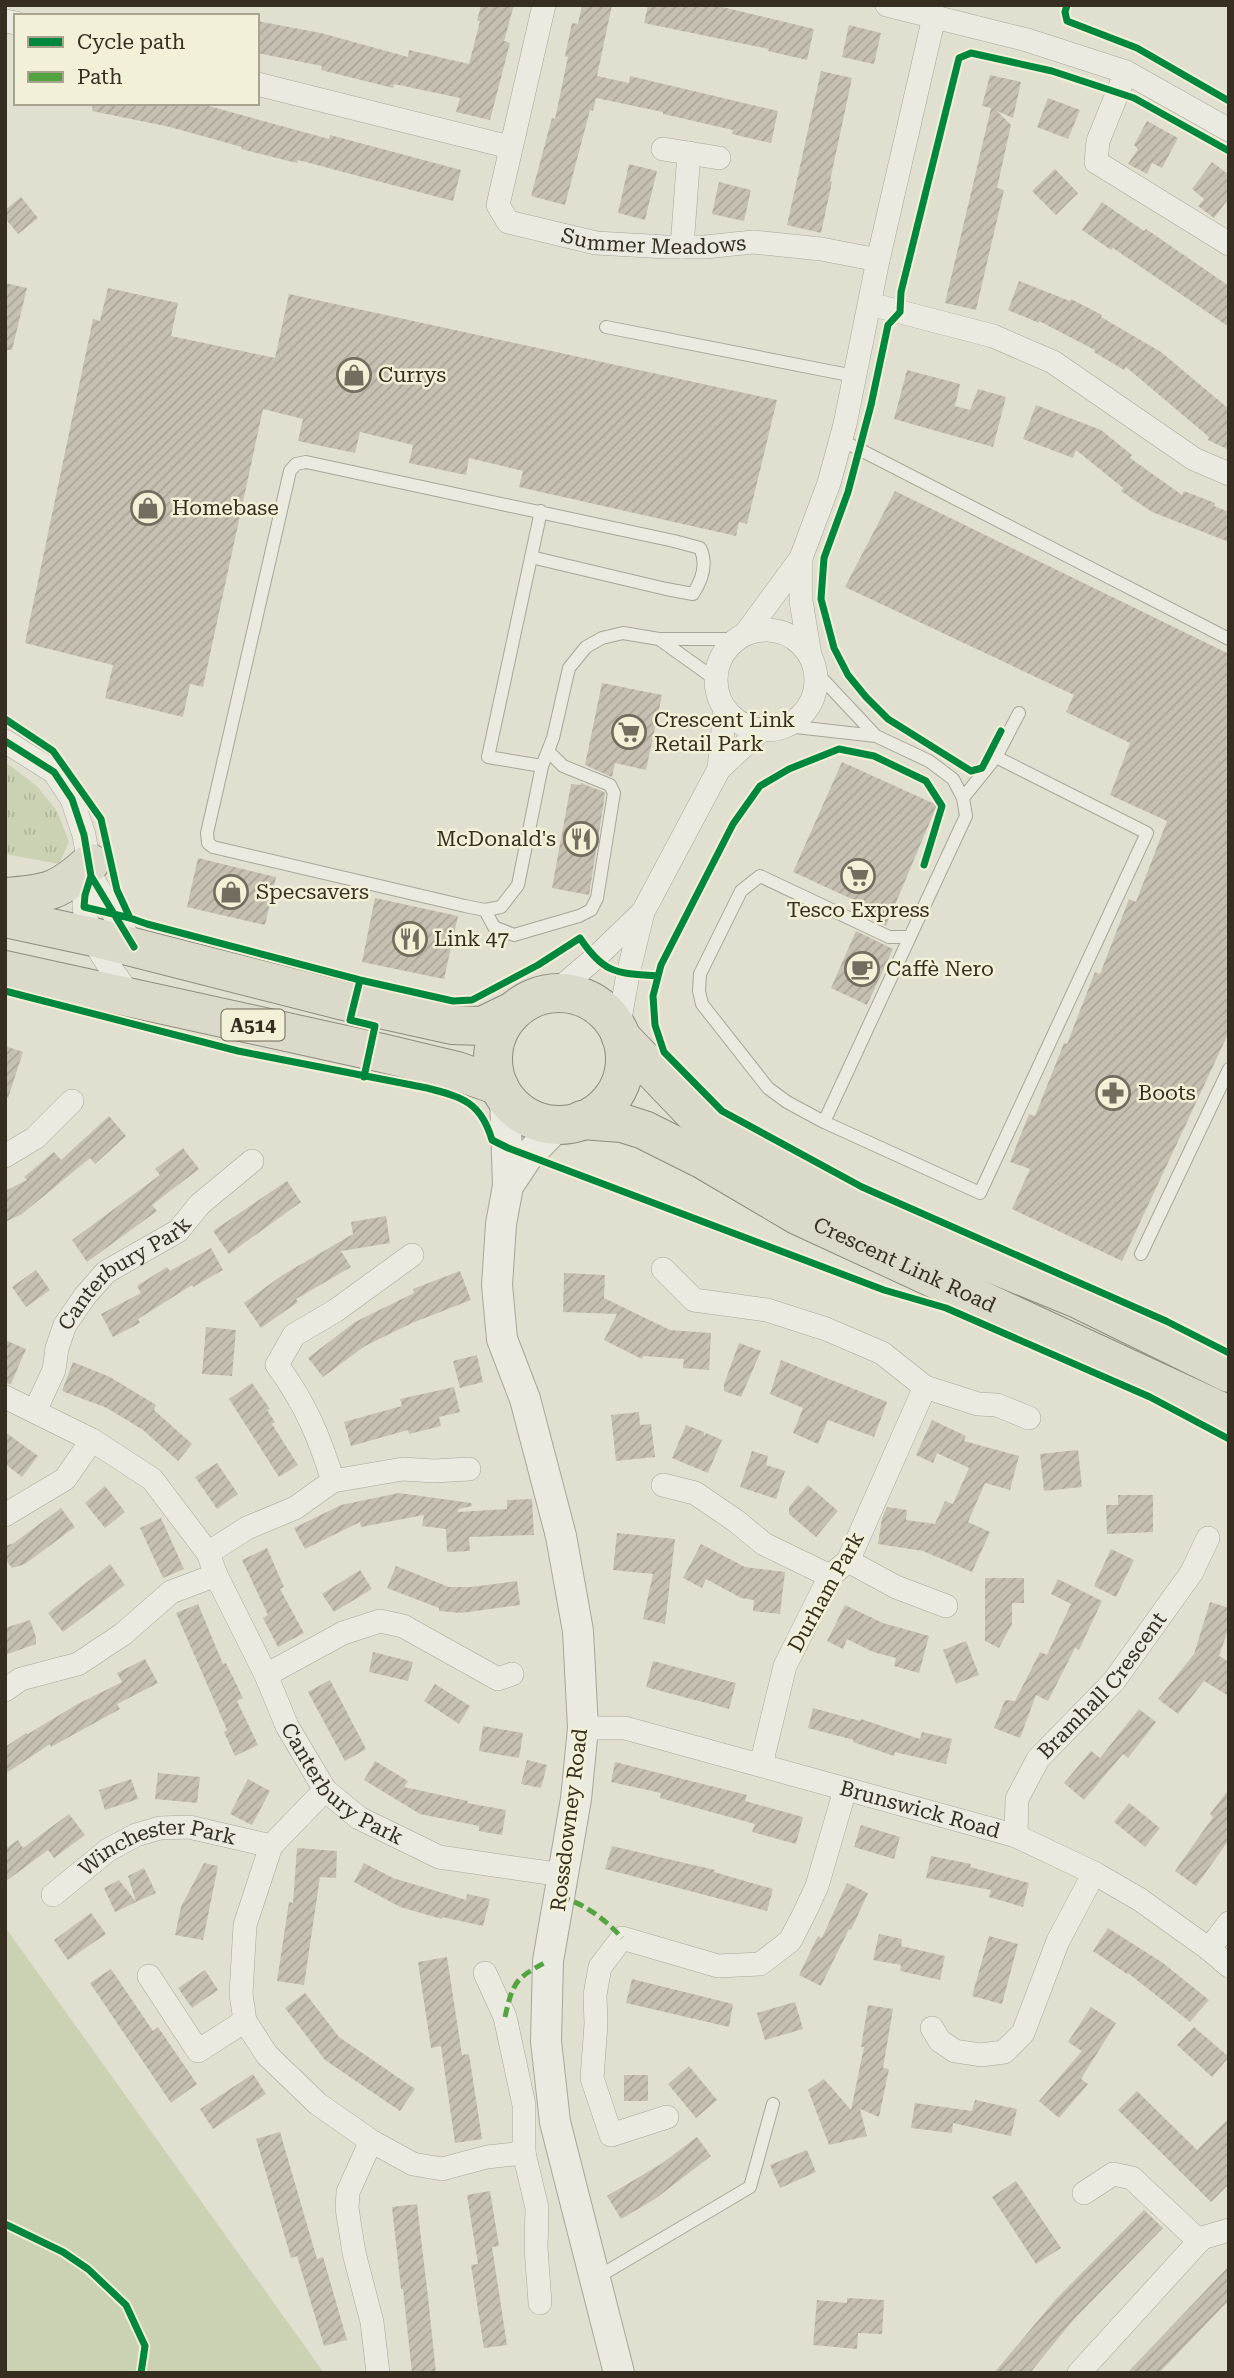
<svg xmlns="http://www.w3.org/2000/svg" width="1234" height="2378" font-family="'Roboto Serif',serif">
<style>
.grass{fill:url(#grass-tufts)}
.park{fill:#cbd2b4}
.building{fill:url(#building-hatch)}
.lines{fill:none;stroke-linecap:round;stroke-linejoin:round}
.service-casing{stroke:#a7a598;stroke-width:14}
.minor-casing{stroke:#a7a598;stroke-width:24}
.tertiary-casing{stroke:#a7a598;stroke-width:32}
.trunk-casing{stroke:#8d8a7f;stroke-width:40}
.service{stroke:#eaeae0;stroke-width:12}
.minor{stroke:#eaeae0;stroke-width:23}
.tertiary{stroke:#eaeae0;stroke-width:30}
.trunk{stroke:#dbd9ca;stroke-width:38}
.quiet{stroke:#53a441;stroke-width:5;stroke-dasharray:10 5;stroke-linecap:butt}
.cycleway-casing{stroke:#f2f0d7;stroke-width:11}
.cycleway{stroke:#00873e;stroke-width:7}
.labels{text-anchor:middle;stroke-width:5;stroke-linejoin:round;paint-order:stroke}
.shield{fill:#f2f0d7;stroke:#6e6958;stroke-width:2}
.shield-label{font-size:19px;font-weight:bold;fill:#362f21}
.street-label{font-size:21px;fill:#362f21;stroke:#f2f0d7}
.poi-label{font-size:21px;fill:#362f21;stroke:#f2f0d7;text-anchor:start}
</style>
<defs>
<pattern id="grass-tufts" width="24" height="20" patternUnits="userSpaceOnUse" patternTransform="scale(1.75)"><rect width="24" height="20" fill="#cbd2b4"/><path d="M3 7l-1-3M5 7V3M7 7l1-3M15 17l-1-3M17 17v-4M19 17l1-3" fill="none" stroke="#afb59a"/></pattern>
<pattern id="building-hatch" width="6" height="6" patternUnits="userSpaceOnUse" patternTransform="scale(1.75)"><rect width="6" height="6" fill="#c5c0b1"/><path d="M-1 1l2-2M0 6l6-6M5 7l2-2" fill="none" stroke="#aaa598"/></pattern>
</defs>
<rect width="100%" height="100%" fill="#e1e0d0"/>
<path class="grass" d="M5,762L37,786L57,811L69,842L59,864L5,854Z"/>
<path class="park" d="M5,1927L324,2373H5Z"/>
<path class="building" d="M481,5H514L504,41L510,43L490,120L456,112L460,98L394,84L393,88L321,70L322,66L257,53V21L321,33L408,57L409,50L469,64L480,21H477Z
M582,5H612L597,76L629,83L630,76L778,111L771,143L732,134L733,130L663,114V112L596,98L593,111L590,110L565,205L531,196L552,118L555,119L568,57L565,56L572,23L578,24Z
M648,5H714L814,29L807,60L768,51L769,49L644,23Z
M849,25L881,33L874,64L842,57Z
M821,71L852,78L830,181L832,182L821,233L787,225Z
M990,75L1021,82L1013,118L997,111L1011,125L997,188L1004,190L976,310L945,303L991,108L982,106Z
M1048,98L1080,110L1068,139L1037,127Z
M93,103H198L329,139L330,135L461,170L453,201L298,160L297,163L241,149L242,147L170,127L92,111Z
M1147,121L1178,138L1162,168L1152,163L1147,174L1128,164L1138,149L1134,145Z
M1212,162L1229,175V198L1214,218L1198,206L1204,199L1192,189Z
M629,164L657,171L645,220L618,213Z
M1055,169L1078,193L1056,215L1032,191Z
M719,182L751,190L744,221L712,214Z
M21,197L38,218L18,234L5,218V210Z
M1102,202L1144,231L1146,229L1229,286V327L1113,248L1111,250L1082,230Z
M1019,281L1070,301L1071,299L1102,315L1101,317L1161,352L1229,409V450L1208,440L1209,437L1126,367L1124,370L1094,352L1095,350L1039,321V323L1008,310Z
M5,283L27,288L12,350H5Z
M108,288L178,303L171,336L275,358L289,294L777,400L747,524L739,522L736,536L519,487L523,471L469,458L466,475L409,463L413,445L360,432L355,453L298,441L303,419L263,409L203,687L190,684L183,717L105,698L113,665L25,643L93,319L100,321Z
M907,370L960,384L955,406L970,410L978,389L1006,397L993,447L894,419Z
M1036,405L1101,430L1132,455L1130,458L1182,495L1184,491L1215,503L1214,506L1229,512V542L1152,512L1121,491L1123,488L1076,450L1073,458L1023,439Z
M895,491L1229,654V1032L1122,1261L1012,1209L1030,1169L1010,1162L1029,1114L1035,1116L1064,1043L1067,1044L1095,972L1100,974L1129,899L1136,902L1167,821L1110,795L1130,743L1066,712L1074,695L845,587Z
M602,683L662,695L646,770L615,763L612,777L585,765Z
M842,762L937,805L886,926L863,915L867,906L793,872Z
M581,783L604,792L605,794L589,895L552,888L571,784L581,785Z
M198,858L276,877L265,925L187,907Z
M375,898L458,916L444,979L362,962Z
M856,931L893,949L867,1005L831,988Z
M5,1046L23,1052L8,1098L5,1097Z
M109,1116L126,1136L95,1164L90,1158L22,1214L5,1222V1191L27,1180L24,1177L54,1152L61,1160Z
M183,1148L199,1169L152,1205L157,1211L87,1262L72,1240L160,1175L155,1169Z
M287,1181L301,1202L229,1254L213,1231Z
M386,1216L390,1243L341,1251L351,1267L296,1299L298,1302L261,1328L244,1303L281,1276L353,1234L351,1222Z
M211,1248L223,1270L193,1287L192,1285L138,1319L140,1323L113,1337L101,1314L141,1293L137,1286L167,1267L170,1271Z
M36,1270L50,1290L26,1307L12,1287Z
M460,1271L471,1300L412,1323L365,1346L323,1377L308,1358L355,1322L414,1293L413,1289Z
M564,1273L605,1275L604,1298L670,1330L711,1333L709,1370L683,1368L684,1359L643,1356L642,1359L604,1340L617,1314L563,1312Z
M206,1327L236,1330L232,1376L202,1374Z
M5,1340L26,1349L11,1384L5,1383Z
M739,1343L761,1351L741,1397L724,1391V1384Z
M477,1355L483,1382L460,1388L453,1361Z
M781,1360L887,1402L874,1437L828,1420L818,1444L793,1433L803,1408L770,1394Z
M73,1362L110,1377L156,1405L154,1410L192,1444L178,1461L143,1430L107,1408L62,1391Z
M252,1383L270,1409L267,1410L275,1422L272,1424L298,1465L279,1477L229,1399Z
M454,1387L460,1412L439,1417L441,1426L409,1434L408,1430L351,1446L344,1422L402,1406L400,1399Z
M639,1412L640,1425L651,1424L655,1457L616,1461L611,1415Z
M932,1420L966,1436L964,1441L1019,1456L1010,1490L985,1483L968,1522L990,1532L972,1572L923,1551L878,1544L882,1518L887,1507L907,1510L906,1520L935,1524L945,1501L953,1504L969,1468L937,1453L933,1463L916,1455Z
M686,1425L704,1432V1436L706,1433L722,1440L708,1473L672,1458Z
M5,1432L38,1456L22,1477L5,1464Z
M1078,1450L1082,1487L1044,1491L1040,1454Z
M752,1451L768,1456L766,1465L785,1471L776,1499L740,1487Z
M217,1463L238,1494L217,1509L195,1477Z
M808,1485L838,1511L816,1537L789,1514V1507Z
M105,1486L125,1512L105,1528L85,1503Z
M399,1493L471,1503L472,1506L458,1509V1512L507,1509V1500L532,1499L534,1535L469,1537L470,1551L447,1552L446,1529L422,1526L424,1515L361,1527L360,1522L305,1549L294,1528L341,1505Z
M1118,1495H1153V1532L1107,1534L1106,1505H1118Z
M61,1508L75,1527L25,1564L12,1568L5,1559V1546L14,1543Z
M161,1518L184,1569L163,1578L140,1528Z
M617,1533L675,1539L665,1624L643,1619L653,1574L613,1570Z
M701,1544L745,1567L785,1572L780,1614L753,1611L754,1600L741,1598L706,1579L702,1588L683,1578Z
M267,1548L284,1587L280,1589L304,1633L278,1647L263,1618L268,1615L242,1560Z
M1111,1549L1134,1560L1116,1597L1094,1586Z
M110,1564L125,1585L63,1632L48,1613Z
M396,1566L449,1587H471L517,1581L520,1605L461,1613L439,1611V1608L387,1588Z
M360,1570L372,1589L334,1612L322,1594Z
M985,1578H1024V1603H1012V1624L999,1648L985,1641Z
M1058,1579L1102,1601L1079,1650L1075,1648L1048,1701L1036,1695L1020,1738L994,1728L1005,1700L1015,1701L1040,1652L1047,1655L1071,1604L1051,1594Z
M1210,1602L1229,1608V1627L1219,1656L1229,1662V1696L1204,1681L1178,1714L1158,1699L1194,1654Z
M198,1604L223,1664L226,1663L243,1698L237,1701L258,1745L235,1756L224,1732L227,1730L176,1613Z
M845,1605L883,1623L929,1636L919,1673L894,1666L896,1658L873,1652L847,1639L843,1649L827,1641Z
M30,1620L36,1637V1644L5,1655V1628Z
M966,1641L979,1675L956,1684L943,1650Z
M373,1652L413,1662L408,1681L369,1672Z
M145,1659L158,1683L117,1704L120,1709L51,1747L50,1744L5,1774V1747L26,1733L28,1734L76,1705L122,1682L117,1673Z
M653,1661L736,1683L729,1709L646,1687Z
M330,1680L366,1749L345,1761L308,1692Z
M435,1684L470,1706L459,1724L424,1701Z
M813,1708L860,1721L861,1719L920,1739L922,1732L952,1739L946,1764L895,1752L894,1756L853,1742L854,1740L808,1728Z
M1139,1709L1156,1722L1128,1758L1123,1754L1084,1800L1064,1783L1091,1751L1100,1758Z
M483,1726L523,1733L519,1758L479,1751Z
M527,1760L547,1765L541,1788L521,1784Z
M375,1761L408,1781L404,1787L468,1801L467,1803L506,1810L502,1835L479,1831V1826L420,1814L364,1780Z
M615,1762L747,1795L745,1801L803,1817L796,1844L752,1832L755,1824L660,1798L661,1793L611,1782Z
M158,1773L200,1777L197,1803L155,1799Z
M131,1779L138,1799L105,1810L99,1790Z
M248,1779L270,1791L252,1825L230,1814Z
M1229,1789V1840L1196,1886L1175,1871L1213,1817L1210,1814Z
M1129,1803L1160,1828L1145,1847L1114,1822Z
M69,1814L85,1835L54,1858L48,1850L5,1882V1849L18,1840L23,1848Z
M861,1825L900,1837L894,1859L854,1847Z
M612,1846L715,1870L714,1872L773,1889L767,1911L605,1869Z
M297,1848L337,1851L336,1878L320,1877L304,1985L277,1981L289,1902L293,1903Z
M931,1856L971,1864L970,1867L1029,1883L1023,1907L989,1897L991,1890L926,1878Z
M204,1863L218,1866L203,1940L175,1935L181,1907Z
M364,1863L393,1878L466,1900L467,1894L490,1899L483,1926L442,1917V1919L400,1907L354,1882Z
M144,1868L156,1893L136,1902L128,1876Z
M119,1880L136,1902L115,1912L104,1888Z
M847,1883L868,1893L851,1930L849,1929L821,1986L799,1975L818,1936L822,1938Z
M91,1913L106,1934L68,1960L54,1940Z
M1108,1928L1163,1963L1209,2000L1190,2022L1128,1973L1127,1974L1093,1951Z
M879,1934L902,1939L901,1946L945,1956L940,1980L900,1971L901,1965L873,1960Z
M989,1936L1018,1944L1002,2004L972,1996Z
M447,1957L462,2055L469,2054L482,2139L455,2143L441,2046L431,2048L418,1962Z
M111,1969L153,2031L158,2027L197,2084L171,2103L90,1983Z
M205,1970L218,1990L192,2008L178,1988Z
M632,1979L733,2004L729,2027L626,2003Z
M305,1993L339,2037L415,2089L400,2111L325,2060L285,2008Z
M795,2002L803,2029L765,2040L757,2013Z
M868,2005L893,2009L883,2068L889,2069L879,2117L860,2109L867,2136L829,2145L808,2090L824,2079L851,2110L864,2047H861Z
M1091,2007L1116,2023L1081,2079L1088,2084L1059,2118L1039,2101L1082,2051L1068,2042Z
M1194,2027L1229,2057L1212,2077L1177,2045Z
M689,2066L717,2100L696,2118L668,2084Z
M253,2074L266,2094L213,2129L200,2109Z
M624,2075H648V2101H624Z
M1137,2091L1197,2150L1229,2118V2184L1211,2202L1118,2110Z
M975,2100L1017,2109L1011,2136L953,2123L952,2133L911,2128L915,2103L972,2111Z
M280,2132L317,2259L323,2257L347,2340L324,2346L297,2256L291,2258L256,2139Z
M697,2137L711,2156L655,2199L621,2219L607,2196L661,2164Z
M807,2150L816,2172L780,2188L770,2165Z
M1016,2181L1061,2248L1036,2264L992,2197Z
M490,2191L499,2246L492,2247L507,2345L484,2348L471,2265L478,2264L467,2195Z
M417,2204L428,2297L436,2373H412L403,2289H401L392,2207Z
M1144,2210L1163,2228L1074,2319L1030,2373H994L1056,2299Z
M1229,2266V2300L1159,2373H1127Z
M847,2298L884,2300L882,2334L858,2333L857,2349L813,2345L817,2300L847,2303Z"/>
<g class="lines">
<g class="service-casing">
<path id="service" d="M606,327L854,376
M841,440L1229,639
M541,511L488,757L542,766
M531,557L666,589L693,594C702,580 708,564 700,548L674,541L306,462L296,464L290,471L207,833L208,843L213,847L465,906L485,910L501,907L518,885L542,766L553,738L569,668L586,647L602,638L623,633L659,639H735
M659,639L715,679
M815,671L876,736
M787,726L876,736L929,761L953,779L963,798L966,816L824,1122L980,1193L1147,833L996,757
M963,798L996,757L1019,713
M485,910L494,927L514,935L579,916L591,910L597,898L614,793L610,785L563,766L548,751
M824,1122L787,1102L768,1088L702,1004L699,991L700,974L741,891L760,876L889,937H910
M1141,1254L1229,1069
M596,2278L750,2187L773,2104"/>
</g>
<g class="minor-casing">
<g id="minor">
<path id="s1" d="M544,5L498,205L508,222L596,243L666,247H705L753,242L821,249L878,260"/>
<path d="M887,5L1027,40L1126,72L1229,130"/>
<path d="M5,21L16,23"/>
<path d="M1126,72L1098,141L1096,162L1229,244"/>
<path d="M257,84L510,147"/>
<path d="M663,149L719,158"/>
<path d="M682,247L689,153"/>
<path d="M870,304L993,336L1053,362L1194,459L1229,474"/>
<path d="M801,558V601L810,655"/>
<circle cx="766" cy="680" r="50"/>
<path d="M746,633L801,558L829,483L845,424L878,260L934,17"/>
<path d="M5,741L54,772L72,799L84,835L91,876L134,947"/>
<path d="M719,769L725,710"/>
<path d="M91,876C88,886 83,897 84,907C88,942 113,971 132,998"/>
<path d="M554,993L594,959L643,912"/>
<path d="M618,1030L628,974L643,912L719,769L761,730"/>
<path d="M5,1156L35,1138L72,1101"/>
<path d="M663,1269L694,1300L767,1310L826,1329L882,1353L925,1387L978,1404L997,1405L1029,1418"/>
<path id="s2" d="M5,1397L92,1440L152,1479L208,1553L216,1575L266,1675L287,1726L325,1790L359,1818L439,1857L563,1875"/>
<path id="s3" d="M35,1411L54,1370L57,1348L65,1325L85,1296L106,1272L178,1231L200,1204L252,1161"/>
<path d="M333,1481L403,1469L434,1471L469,1469"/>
<path d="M663,1485L695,1493L736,1521L764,1544L830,1576"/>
<path d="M5,1515L65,1479L92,1440"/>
<path d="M208,1553L247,1528L295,1508L333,1481C319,1436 305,1403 277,1365L294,1335L335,1311L412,1255"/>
<path d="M848,1561L896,1587L946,1606"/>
<path d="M266,1675L343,1633L380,1621L403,1626L498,1679L512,1674"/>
<path d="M5,1690L21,1679L78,1664L123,1634L171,1592L216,1575"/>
<path id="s4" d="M583,1728H625L1016,1836L1094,1873L1139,1899L1209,1949L1229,1966"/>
<path d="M761,1765L785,1666L830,1576L848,1561L925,1387"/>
<path d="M325,1790L271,1846L245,1925L241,1994L245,2021L267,2055L318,2104L371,2141L413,2164L442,2169L487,2157L524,2153"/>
<path id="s5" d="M1016,1836L1017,1799L1038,1759L1114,1681L1192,1572L1208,1538"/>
<path id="s6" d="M53,1895L108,1850L136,1835L160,1828L189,1827L271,1846"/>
<path d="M1209,1949L1229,1923"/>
<path d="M485,1973L505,2017L524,2105V2153L537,2208L536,2248L540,2303"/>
<path d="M149,1976L198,2051L245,2021"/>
<path d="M932,2028L940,2041L955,2051L981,2055L1004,2052L1023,2033L1058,1941L1094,1873"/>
<path d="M667,2117L611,2135L592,2078L596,2024L595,1995L600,1967L622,1938L718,1966L760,1964L790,1941L804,1914L817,1886L845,1790"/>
<path d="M371,2141L348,2192L347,2208L354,2253L372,2322L378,2373"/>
<path d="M1084,2193L1113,2174L1132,2178L1199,2241"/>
<path d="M1079,2373L1202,2238L1229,2230"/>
</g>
</g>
<g class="tertiary-casing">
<path id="tertiary" d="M505,1097L508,1186L501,1224L497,1285L502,1339L525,1399L561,1536L578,1631L583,1728L576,1799L548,1961L546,2041L555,2122L619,2373
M508,1186L528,1156L559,1124"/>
</g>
<g class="trunk-casing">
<g id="trunk">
<path d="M5,897C46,894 59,892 90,863"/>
<path d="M5,918L93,937L344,1001L452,1025L482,1026L511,1012"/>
<path d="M5,970L382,1053L457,1071L499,1086"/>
<circle cx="559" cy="1059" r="66"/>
<path d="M621,1037L711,1131L780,1170L849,1205L1078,1299L1229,1373"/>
<path id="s7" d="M582,1120L622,1123L644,1130L702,1159L797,1215L1229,1415"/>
</g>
</g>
<use href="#service" class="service"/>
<use href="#minor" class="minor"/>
<use href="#tertiary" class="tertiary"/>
<use href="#trunk" class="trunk"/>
<path class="quiet" d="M560,1897C584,1903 606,1920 622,1938
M505,2017C513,1981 516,1978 548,1961"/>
<g class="cycleway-casing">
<path id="cycleway" d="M1067,5L1065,12L1067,21L1137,48L1229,101
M5,719L53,751L101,819L117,890L130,918
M1001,731L982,768L971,771L888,719L866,697L848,675L834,648L821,599L824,558L848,492L871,405L888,325L900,312L901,292L959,58L971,53L1052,71L1134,98L1229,151
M5,741L54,772L72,799L84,835L91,876L134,947
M924,865L942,806L926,781L874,756L839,749L789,769L760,786L733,824L661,965L653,996L655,1025L664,1052L722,1111L862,1187L1166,1321L1229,1353
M91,876L85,895L84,907L130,918L147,924L360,980L453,1001L472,1000L538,965L580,938C604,974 616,973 658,976
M360,980L350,1020L375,1026L364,1077
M5,991L238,1051L427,1088C462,1097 481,1102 492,1140L508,1148L884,1290L946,1308L1150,1397L1229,1439
M5,2224L63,2252L88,2269L126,2305L145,2346L141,2373"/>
</g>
<use href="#cycleway" class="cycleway"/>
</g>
<defs>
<g id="shop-ring" transform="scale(1.75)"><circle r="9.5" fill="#f2f0d7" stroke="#726d5e" stroke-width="1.5"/><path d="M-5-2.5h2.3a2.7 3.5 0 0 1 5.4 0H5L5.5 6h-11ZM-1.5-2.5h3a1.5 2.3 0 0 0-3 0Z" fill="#726d5e"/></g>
<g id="supermarket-ring" transform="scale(1.75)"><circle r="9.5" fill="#f2f0d7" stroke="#726d5e" stroke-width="1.5"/><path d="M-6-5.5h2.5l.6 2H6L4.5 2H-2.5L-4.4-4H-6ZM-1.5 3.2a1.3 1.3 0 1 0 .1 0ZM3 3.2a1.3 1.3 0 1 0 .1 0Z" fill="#726d5e"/></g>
<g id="restaurant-ring" transform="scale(1.75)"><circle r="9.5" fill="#f2f0d7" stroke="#726d5e" stroke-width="1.5"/><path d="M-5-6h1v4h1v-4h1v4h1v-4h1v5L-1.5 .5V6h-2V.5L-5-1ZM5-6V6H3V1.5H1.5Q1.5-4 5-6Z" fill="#726d5e"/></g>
<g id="cafe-ring" transform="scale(1.75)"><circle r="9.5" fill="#f2f0d7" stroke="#726d5e" stroke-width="1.5"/><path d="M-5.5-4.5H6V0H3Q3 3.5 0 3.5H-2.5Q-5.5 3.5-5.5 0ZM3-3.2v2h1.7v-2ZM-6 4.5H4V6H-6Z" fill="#726d5e"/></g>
<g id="pharmacy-ring" transform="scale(1.75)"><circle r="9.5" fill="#f2f0d7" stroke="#726d5e" stroke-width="1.5"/><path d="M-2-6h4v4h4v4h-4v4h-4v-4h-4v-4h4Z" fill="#726d5e"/></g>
</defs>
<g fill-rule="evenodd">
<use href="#shop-ring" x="354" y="375"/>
<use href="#shop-ring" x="148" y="508"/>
<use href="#supermarket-ring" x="629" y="732"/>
<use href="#restaurant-ring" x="581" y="839"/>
<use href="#supermarket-ring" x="858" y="876"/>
<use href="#shop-ring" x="231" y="892"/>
<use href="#restaurant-ring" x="410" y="939"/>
<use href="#cafe-ring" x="862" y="969"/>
<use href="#pharmacy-ring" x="1113" y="1093"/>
</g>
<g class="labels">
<rect class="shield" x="221.5" y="1009.5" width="63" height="31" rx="5"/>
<g class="shield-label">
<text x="253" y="1032">A514</text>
</g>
<g class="street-label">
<text dy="7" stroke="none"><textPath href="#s1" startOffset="373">Summer Meadows</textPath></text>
<text dy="7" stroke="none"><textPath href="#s7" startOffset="357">Crescent Link Road</textPath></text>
<text dy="7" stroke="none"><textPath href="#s3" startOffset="172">Canterbury Park</textPath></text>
<text transform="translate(826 1592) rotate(-61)" y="7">Durham Park</text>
<text dy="7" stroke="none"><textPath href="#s5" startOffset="180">Bramhall Crescent</textPath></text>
<text dy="7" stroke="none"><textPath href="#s2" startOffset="534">Canterbury Park</textPath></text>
<text dy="7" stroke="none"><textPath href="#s4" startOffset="348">Brunswick Road</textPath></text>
<text transform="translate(569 1820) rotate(-83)" y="7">Rossdowney Road</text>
<text dy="7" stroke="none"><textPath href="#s6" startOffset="121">Winchester Park</textPath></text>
</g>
<g class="poi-label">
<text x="378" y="382">Currys</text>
<text x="172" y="515">Homebase</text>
<text x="654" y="727">Crescent Link<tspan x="654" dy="24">Retail Park</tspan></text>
<text x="556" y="846" text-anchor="end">McDonald's</text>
<text x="256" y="899">Specsavers</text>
<text x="858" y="917" text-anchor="middle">Tesco Express</text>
<text x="434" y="946">Link 47</text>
<text x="886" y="976">Caffè Nero</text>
<text x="1138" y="1100">Boots</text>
</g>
</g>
<rect width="1234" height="2378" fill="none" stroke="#362f21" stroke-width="14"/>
<rect x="14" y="14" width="245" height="91" fill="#f2f0d7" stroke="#a7a38e" stroke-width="2"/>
<rect x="28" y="37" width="35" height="10" fill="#00873e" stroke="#a7a38e" stroke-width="2"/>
<text x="77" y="49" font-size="21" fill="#362f21">Cycle path</text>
<rect x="28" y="72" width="35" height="10" fill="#53a441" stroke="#a7a38e" stroke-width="2"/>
<text x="77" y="84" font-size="21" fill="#362f21">Path</text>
</svg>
